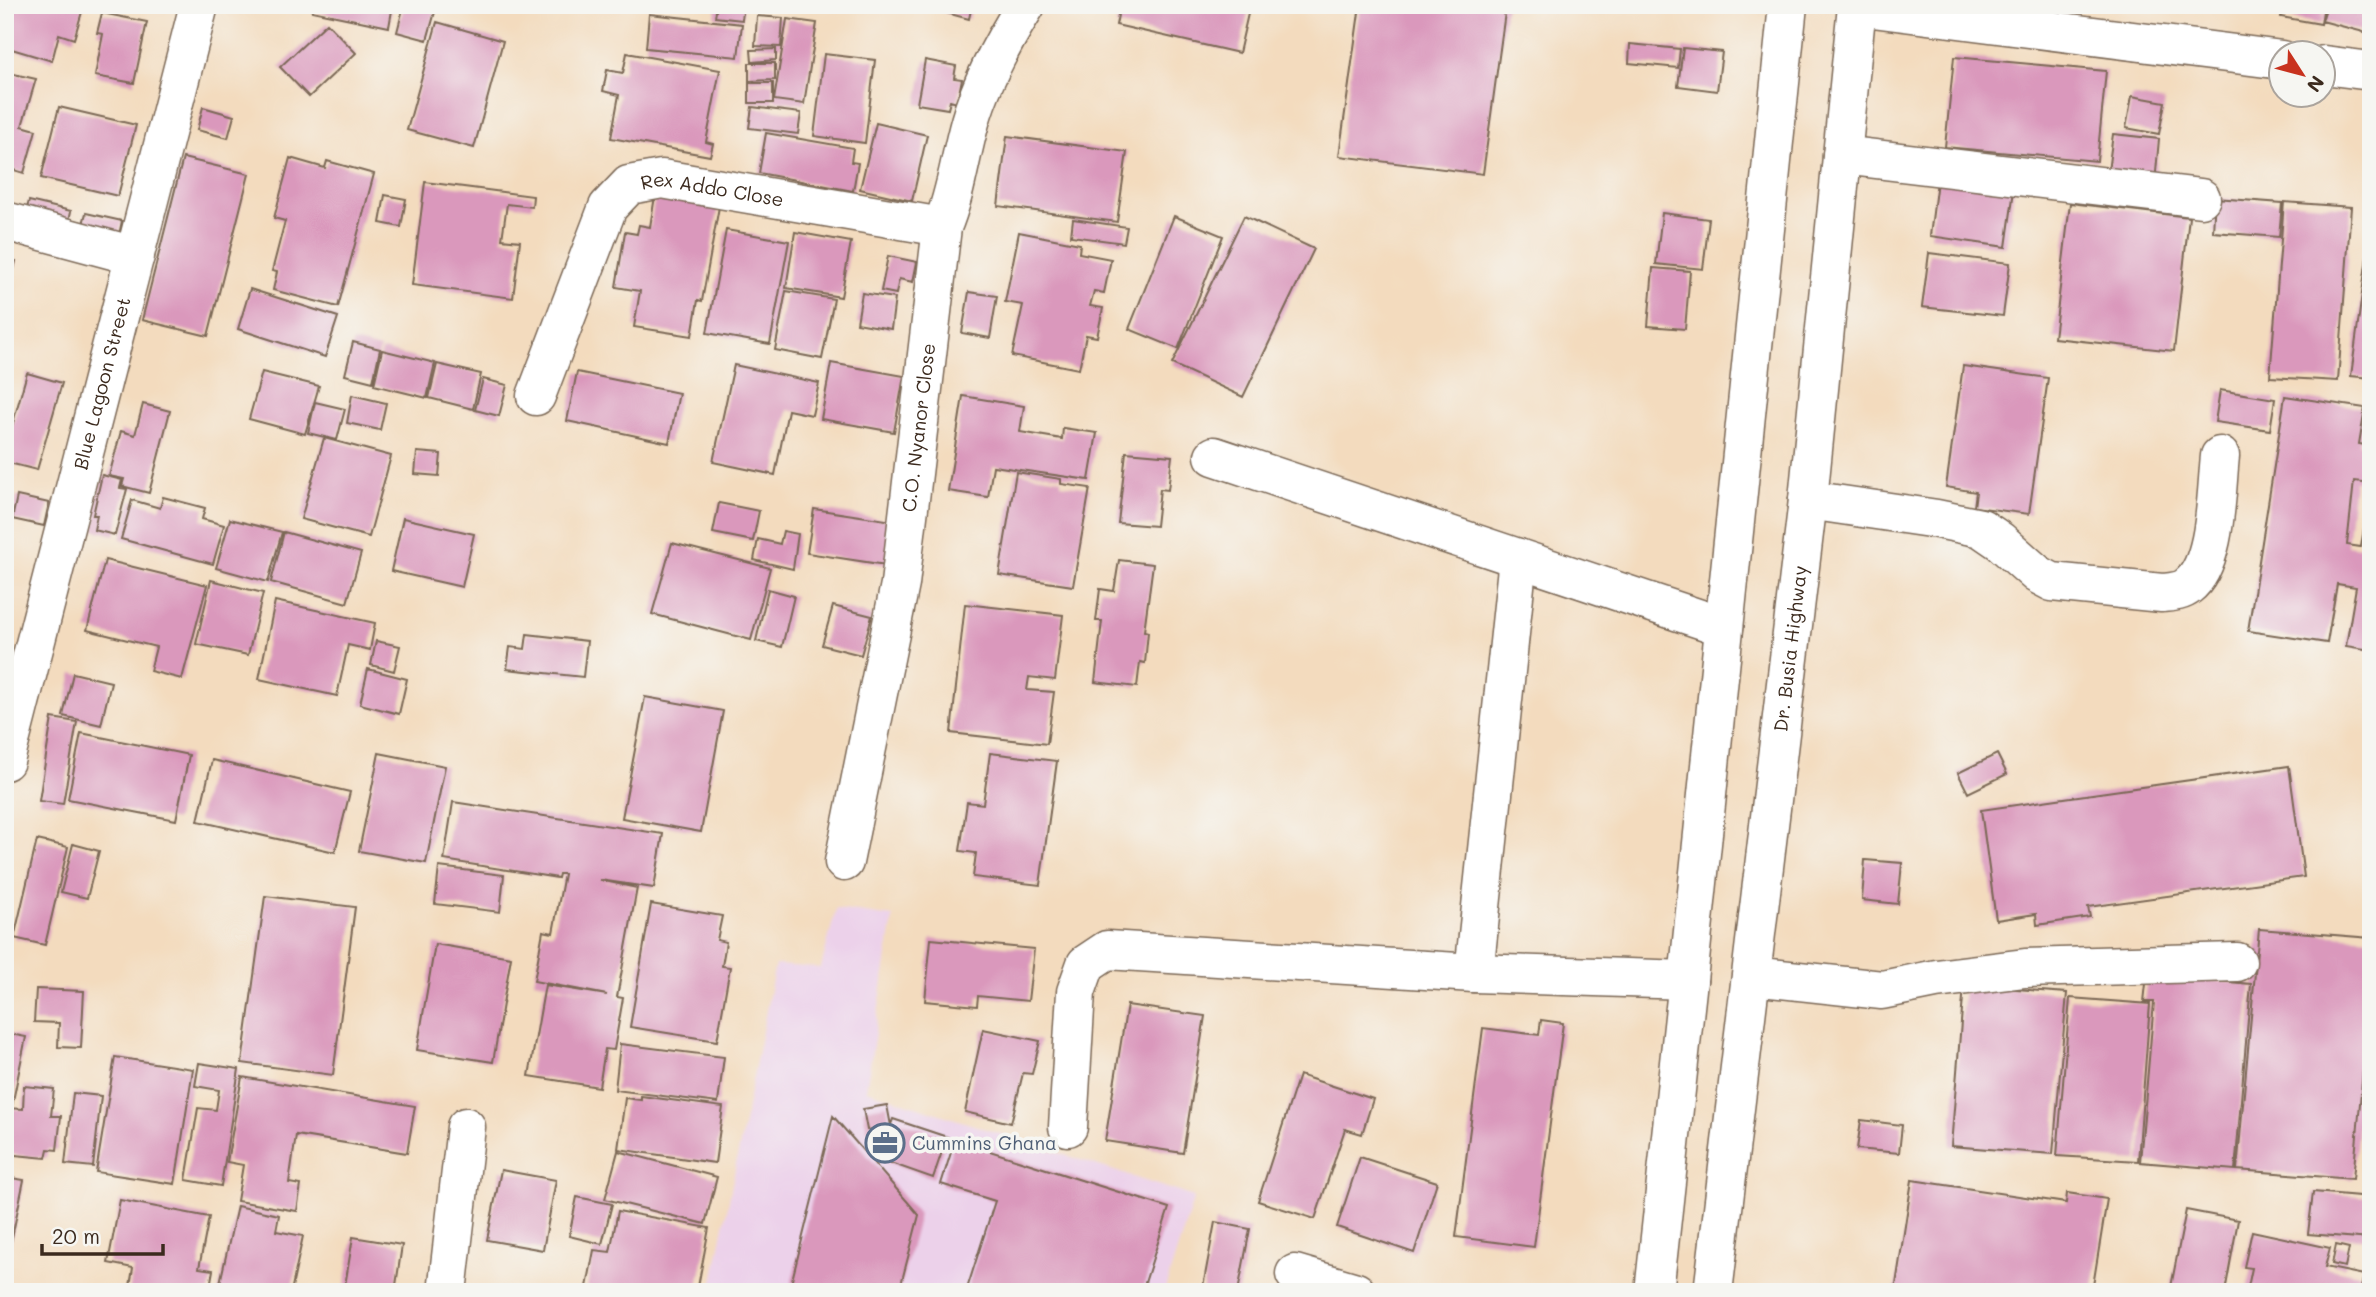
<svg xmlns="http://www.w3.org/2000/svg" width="2376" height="1297" font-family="Mali,sans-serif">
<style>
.built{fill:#ecd1ea}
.building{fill:#da98bc}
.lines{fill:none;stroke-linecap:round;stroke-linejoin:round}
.minor-casing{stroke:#7b6856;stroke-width:41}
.highway-casing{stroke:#7b6856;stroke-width:41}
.minor{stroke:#fff;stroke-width:38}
.highway{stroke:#fff;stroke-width:38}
.labels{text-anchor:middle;stroke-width:7;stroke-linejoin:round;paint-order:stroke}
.street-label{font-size:19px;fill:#3b2a1e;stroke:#f6f6f2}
.service-label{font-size:19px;fill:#4e5e75;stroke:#f6f6f2;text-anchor:start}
</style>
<rect width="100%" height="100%" fill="#f6f6f2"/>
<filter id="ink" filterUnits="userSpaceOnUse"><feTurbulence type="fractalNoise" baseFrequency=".0143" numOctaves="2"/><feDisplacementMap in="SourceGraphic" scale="14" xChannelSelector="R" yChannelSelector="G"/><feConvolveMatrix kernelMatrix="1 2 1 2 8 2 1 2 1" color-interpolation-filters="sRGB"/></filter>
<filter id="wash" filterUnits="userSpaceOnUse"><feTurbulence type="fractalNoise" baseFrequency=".00686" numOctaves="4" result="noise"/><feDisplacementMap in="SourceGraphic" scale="28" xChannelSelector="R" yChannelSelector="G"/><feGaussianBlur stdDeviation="1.57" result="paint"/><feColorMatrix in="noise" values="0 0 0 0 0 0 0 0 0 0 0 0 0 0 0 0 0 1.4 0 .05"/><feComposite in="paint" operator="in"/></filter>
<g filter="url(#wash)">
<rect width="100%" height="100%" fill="#f3dbbe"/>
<path class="built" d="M836,909L893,917L866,1090L1194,1197L1164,1292H711L775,965L821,968Z"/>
<g id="blocks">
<path class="building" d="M5,5H84L74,39L59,34L52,61L5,47Z
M313,5H393L389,27L312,11Z
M404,5H437L427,40L397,32Z
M717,5H744L742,20L715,17Z
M917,5H972L969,19Z
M1120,5H1250L1239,53L1116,25Z
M1360,5H1506L1483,174L1339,156Z
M2283,5H2324L2321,24L2281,17Z
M2327,5H2371V34L2322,21Z
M102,13L147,22L134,83L95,76L103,34L97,33Z
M649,14L742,24L738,57L646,48Z
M757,16L783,18L781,47L755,46Z
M787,19L817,23L804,104L774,100Z
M437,22L503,41L474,148L407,130Z
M327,23L356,53L309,97L280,67Z
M1630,44L1680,49L1678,68L1629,63Z
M1683,48L1722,52L1717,91L1678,86Z
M776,49V60L752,62L751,50Z
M627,53L720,70L706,142L713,144L710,156L611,138L619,95L603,91L607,70L623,73Z
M824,54L875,60L865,143L814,136Z
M1954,57L2106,71L2097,161L1945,147Z
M925,60L956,66L954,78L962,79L957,103L950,101L948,109L917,104Z
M749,63H775V80L749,81Z
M5,72L36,79L22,126L36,130L24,173L11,169L6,186Z
M749,83H773V103H749Z
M2132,96L2165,102L2159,134L2126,128Z
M59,107L136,125L118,196L41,178Z
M203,107L234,116L228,138L197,130Z
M752,107L801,113L798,134L749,128Z
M876,123L927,135L912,201L860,189Z
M766,133L853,148L851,162L858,163L853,191L759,173Z
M2113,134L2159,139L2155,183L2107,179Z
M1007,136L1127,152L1117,222L998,206Z
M183,158L249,174L208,336L142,320Z
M290,158L325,168L327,161L374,174L338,307L273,290L277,272L272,271L285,221L274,218Z
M1938,173L2015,183L2006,247L1930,236Z
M425,182L533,196L532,207L507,204L502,239L520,241L513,298L412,285Z
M656,190L720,201L702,301L698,300L692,336L634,327L640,291L616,287L625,232L637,234L639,225L650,227Z
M385,195L406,199L401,227L380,223Z
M2215,198L2282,203L2279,237L2213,232Z
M29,201L71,211L67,230L24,219Z
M2284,202L2351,207L2338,381L2270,377Z
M2070,203L2189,217L2174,351L2054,338Z
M86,213L122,221L117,244L80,235Z
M1662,213L1709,219L1703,269L1656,264Z
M1174,216L1223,236L1178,349L1129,329Z
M1244,216L1314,249L1243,397L1172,364Z
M1073,219L1127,227L1124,243L1071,236Z
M726,230L789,241L770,344L707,333Z
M795,232L851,242L841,297L786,288Z
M1019,232L1080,244L1079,253L1111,259L1104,293L1094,291L1090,306L1103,308L1097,337L1086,335L1079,369L1012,356L1023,305L1005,302Z
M2369,241H2371V378L2351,376Z
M1929,253L2010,263L2003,316L1922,307Z
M888,256L917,262L913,282L899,279L896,294L881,291Z
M5,258L16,261L6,302L5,301Z
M1653,268L1690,271L1685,329L1648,326Z
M250,289L338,317L325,357L238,329Z
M786,291L834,299L822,359L775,350Z
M969,292L997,296L990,338L962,333Z
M862,293L895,298L891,329L857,323Z
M353,342L380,349L373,382L345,375Z
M382,350L435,363L427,398L374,385Z
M831,363L904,376L894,432L821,419Z
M437,364L481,374L473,409L429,398Z
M734,365L819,383L812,415L788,410L775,475L713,462Z
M1963,366L2048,378L2029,514L1974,507L1976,492L1946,487Z
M262,372L319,386L305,434L249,419Z
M577,372L679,393L669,443L567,421Z
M27,373L62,383L37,470L5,462V451Z
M483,379L507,385L499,416L475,410Z
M2220,390L2275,399L2270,430L2215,422Z
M352,395L386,403L380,430L347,423Z
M963,396L1024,406L1020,432L1062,439L1063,428L1097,433L1089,480L993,466L988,497L948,491Z
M2285,396L2365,408L2359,444L2371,446V483L2354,481L2347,545L2361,547L2371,485V650L2346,646L2356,587L2337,584L2327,643L2248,631Z
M315,402L345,409L337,440L308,433Z
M143,404L170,411L149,493L122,486L124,479L109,476L121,431L135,435Z
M324,438L391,456L369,537L301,519Z
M417,452L441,454L439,476L415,474Z
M1126,452L1172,456L1168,490L1160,489L1156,526L1118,523Z
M1016,472L1061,479V484L1090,488L1073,586L999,575Z
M102,475L122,480L120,488L127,489L115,535L94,530L97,515H93Z
M17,496L49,503L44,526L12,519Z
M163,497L205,508L202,519L224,525L213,564L121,539L132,500L160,508Z
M719,503L759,511L753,541L713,533Z
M814,509L893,521L886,565L807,553Z
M403,518L474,534L462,587L391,571Z
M230,519L282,532L268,582L216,568Z
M783,531L798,534L793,569L754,560L758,539L780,544Z
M284,532L361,553L347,603L271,582Z
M672,543L770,568L751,640L652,614Z
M105,560L207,585L182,679L150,671L156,647L87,630Z
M1119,560L1153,564L1144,631L1148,632L1145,663L1140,662L1137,687L1095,682L1102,621H1096L1100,589L1114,591Z
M211,580L263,593L248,655L196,644Z
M768,589L794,596L782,647L756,641Z
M275,601L375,623L370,650L348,645L337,696L259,679Z
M965,604L1063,615L1055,680L1029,677L1027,690L1054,692L1047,744L951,733Z
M833,606L872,616L861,655L822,645Z
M527,634L587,641L583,677L507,669L510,647L525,649Z
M376,641L400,646L394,671L371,665Z
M368,669L407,679L399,714L360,704Z
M73,673L111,682L101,725L63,716Z
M645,697L723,711L701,832L622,818Z
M52,718L77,722L63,804L39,801Z
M81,733L189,755L176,820L68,799Z
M379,753L445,766L426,863L359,851Z
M990,753L1057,761L1040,885L973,877L976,853L960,851L967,802L983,804Z
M1997,754L2007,774L1968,793L1958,773Z
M212,760L350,792L335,852L198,821Z
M2289,766L2304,877L2088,907L2090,917L2037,925L2036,914L1996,920L1981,810Z
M453,802L663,834L654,888L600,880L637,888L617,997L623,998L614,1050L605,1049L599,1087L529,1076L545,985L607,995L534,981L543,931L553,933L564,874H559L558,878L444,860Z
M37,840L68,847L45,945L14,938Z
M73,844L99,851L87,898L61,892Z
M1865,860L1902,863L1898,904L1862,900Z
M439,867L504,875L500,912L435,904Z
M265,896L355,907L333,1075L242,1063Z
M651,904L722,916L717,940L726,942L722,966L730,967L717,1041L630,1027Z
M2259,929L2371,938V984L2353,1179L2237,1170Z
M931,939L1034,949L1028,1001L978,996L977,1006L925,1001Z
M435,944L511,957L493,1062L417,1050Z
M2147,975L2251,984L2235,1170L2140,1162L2154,1002H2144Z
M1964,985L2067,993L2053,1154L1951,1146Z
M36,989L84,991L81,1048L58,1047L59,1023L34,1022Z
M2070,998L2150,1004L2138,1161L2057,1156Z
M1127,1005L1205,1016L1183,1153L1105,1141Z
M1541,1020L1563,1023L1534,1247L1456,1237L1483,1028L1539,1035Z
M983,1029L1040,1041L1032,1074L1023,1073L1011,1123L965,1112Z
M5,1033L26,1037L12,1106L5,1105Z
M620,1044L724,1057L718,1103L615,1090Z
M115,1057L193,1069L175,1184L96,1172Z
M199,1063L239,1069L221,1186L186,1180L198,1108L216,1110L219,1090L195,1086Z
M1299,1075L1373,1099L1362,1134L1345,1129L1315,1219L1258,1201Z
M242,1077L415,1106L407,1153L296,1135L289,1183L301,1185L297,1211L237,1201L243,1165L227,1162Z
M24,1086L54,1089L51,1116H61L57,1150L48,1149L46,1158L5,1154V1108L23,1109Z
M73,1093L101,1096L93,1167L65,1164Z
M641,1096L723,1107L715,1163L618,1149L625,1098L641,1100Z
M887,1105L891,1126L867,1130L863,1109Z
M833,1116L919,1215L899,1292H789Z
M893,1119L947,1137L933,1178L879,1159Z
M1861,1120L1902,1125L1899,1153L1857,1149Z
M2369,1133H2371V1184H2365Z
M955,1140L1169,1208L1142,1292H966L995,1201L941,1184Z
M618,1151L717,1177L705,1224L605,1199Z
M1360,1157L1437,1182L1414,1253L1337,1227Z
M501,1170L556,1180L543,1250L487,1240Z
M5,1177L24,1180L6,1266H5Z
M1912,1180L2066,1203L2067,1193L2107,1199L2092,1292L1895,1291Z
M2313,1192L2371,1197V1239L2308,1234Z
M577,1197L612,1204L602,1244L569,1236Z
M120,1200L209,1217L199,1268L213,1270L209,1292H129L133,1268L108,1263Z
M237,1206L279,1215L276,1231L303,1236L291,1292H218Z
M2186,1210L2238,1220L2225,1292H2170Z
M618,1211L709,1228L697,1292H609L587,1287L594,1250L610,1252Z
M1215,1222L1250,1229L1238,1292H1202Z
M2252,1231L2330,1248L2325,1267L2364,1275L2360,1292H2247L2252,1268L2244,1267Z
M353,1237L402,1245L395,1292H344Z
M2336,1245L2349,1248L2345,1267L2332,1264Z"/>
</g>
</g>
<g filter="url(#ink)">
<use href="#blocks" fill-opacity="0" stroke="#7b6856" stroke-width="2"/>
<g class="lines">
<g class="minor-casing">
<g id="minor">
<path d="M1857,6L2282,60"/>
<path d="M2324,65L2371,71"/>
<path d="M1842,155L2201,198"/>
<path d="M5,221L135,256"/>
<path id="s1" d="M536,396L608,207L629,185L662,179L942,227"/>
<path d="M1214,456L1724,627"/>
<path d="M1808,500L1937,519L1981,528L2000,541L2037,574L2052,582L2162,593C2171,592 2181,592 2188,586C2217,564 2216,491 2220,456"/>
<path id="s2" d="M5,761L199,5"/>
<path id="s3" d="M844,862L900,584L942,227C956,194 960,157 970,122C981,82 1004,40 1026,5"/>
<path d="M1474,973L1518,558"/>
<path d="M1752,976L1882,990L1936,979L2025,968L2237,962"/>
<path d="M1068,1127L1076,992L1086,964L1107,950L1474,973L1688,980"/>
<path d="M1295,1274L1356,1292"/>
<path d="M447,1292L466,1127"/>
</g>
</g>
<g class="highway-casing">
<g id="highway">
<path d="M1654,1292L1688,980L1788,5"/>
<path id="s4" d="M1713,1292L1808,500L1857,5"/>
</g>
</g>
<use href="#minor" class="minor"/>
<use href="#highway" class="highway"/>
</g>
</g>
<defs>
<g id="office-ring" transform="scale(2.0125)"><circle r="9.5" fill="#f6f6f2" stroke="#5c6f8a" stroke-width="1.5"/><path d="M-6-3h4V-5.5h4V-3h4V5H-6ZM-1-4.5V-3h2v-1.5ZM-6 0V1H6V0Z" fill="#5c6f8a"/></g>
</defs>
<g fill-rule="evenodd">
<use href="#office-ring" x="885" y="1143"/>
</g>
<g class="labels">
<g class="street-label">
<text dy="7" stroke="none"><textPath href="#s1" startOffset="317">Rex Addo Close</textPath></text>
<text dy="7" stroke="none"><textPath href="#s2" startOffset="390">Blue Lagoon Street</textPath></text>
<text dy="7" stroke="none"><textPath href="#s3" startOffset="441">C.O. Nyanor Close</textPath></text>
<text dy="7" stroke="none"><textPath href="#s4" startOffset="648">Dr. Busia Highway</textPath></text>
</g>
<g class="service-label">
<text x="912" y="1150">Cummins Ghana</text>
</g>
</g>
<rect width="2376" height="1297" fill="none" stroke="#f6f6f2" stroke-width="28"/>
<g transform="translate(2302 74) rotate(126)"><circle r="33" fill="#f6f6f2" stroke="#aba49d" stroke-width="2"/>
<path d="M0-5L12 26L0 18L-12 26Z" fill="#c8321e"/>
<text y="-10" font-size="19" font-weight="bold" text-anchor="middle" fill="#3b2a1e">N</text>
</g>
<path d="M42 1244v10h121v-10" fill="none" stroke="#3b2a1e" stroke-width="3.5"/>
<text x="52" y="1244" font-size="21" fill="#3b2a1e" stroke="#f6f6f2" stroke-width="5" paint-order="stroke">20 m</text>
</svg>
